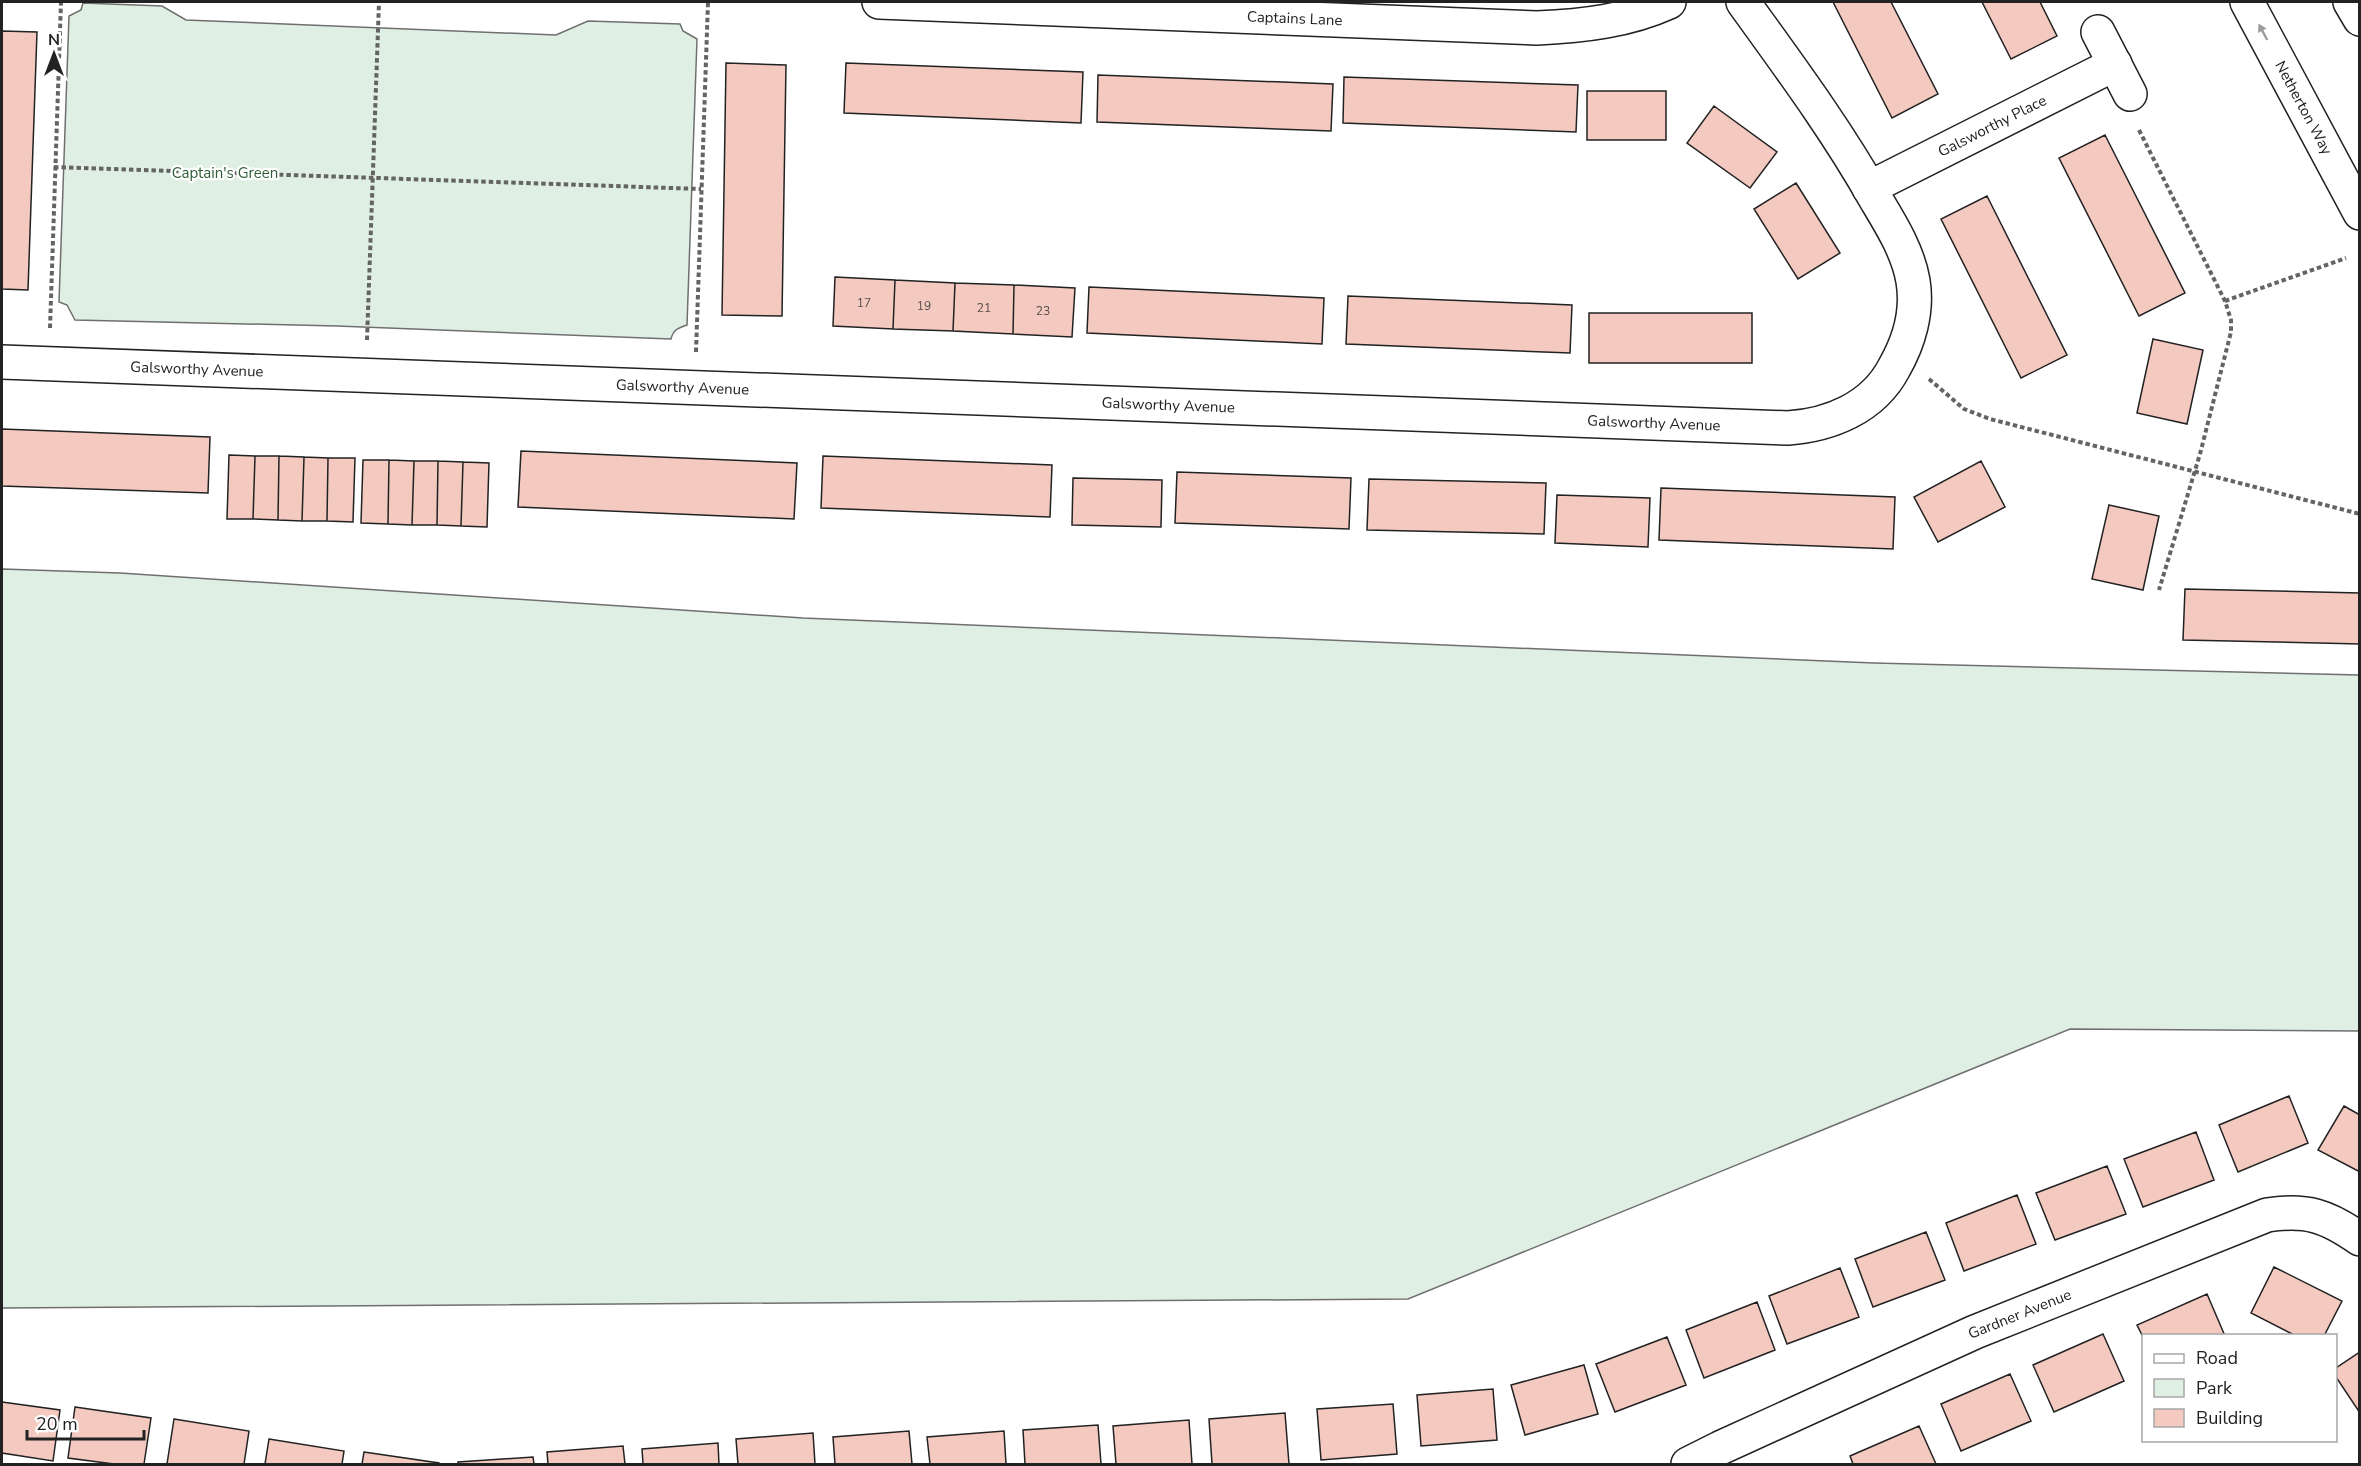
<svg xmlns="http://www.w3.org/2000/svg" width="2361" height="1466" font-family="'Nunito Sans',sans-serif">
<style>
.green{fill:#e0efe3;stroke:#6f6f6f;stroke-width:1.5}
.building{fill:#f3c9c0;stroke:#222;stroke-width:1.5}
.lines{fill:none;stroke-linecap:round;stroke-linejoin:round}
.street-casing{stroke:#222;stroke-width:36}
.primary-casing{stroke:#222;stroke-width:36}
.path{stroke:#646464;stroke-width:4;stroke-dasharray:4.5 3;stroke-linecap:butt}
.street{stroke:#fff;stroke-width:33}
.primary{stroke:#fff;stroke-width:33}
.oneway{fill:#9c9c9c}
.labels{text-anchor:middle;stroke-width:4.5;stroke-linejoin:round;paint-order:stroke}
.number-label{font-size:12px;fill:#564c4a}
.street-label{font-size:15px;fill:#222;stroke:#fff}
.park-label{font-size:15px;fill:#2f5e38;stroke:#fff}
</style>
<rect width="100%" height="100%" fill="#fff"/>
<path class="green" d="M83,3L162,6L186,20L556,35L588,21L680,24L683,31L697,39L687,325C678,328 673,330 671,339L337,326L75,320L67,305L59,302L69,16L81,10Z
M2,569L120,573L803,618L1874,663L2359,675V1031L2070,1029L1408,1299L2,1308Z"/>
<path class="building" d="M1833,2H1891L1938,94L1892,118Z
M1982,2H2040L2057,36L2011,59Z
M2,31L37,32L28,290L2,289Z
M726,63L786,65L782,316L722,315Z
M846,63L1083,72L1081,123L844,113Z
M1098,75L1333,84L1331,131L1097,122Z
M1344,77L1578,85L1576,132L1343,123Z
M1587,91H1666V140H1587Z
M1714,106L1777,152L1750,188L1687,143Z
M2105,135L2185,293L2139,316L2059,158Z
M1796,183L1840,253L1798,279L1754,209Z
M1987,196L2067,355L2021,378L1941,219Z
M835,277L895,280L893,329L833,326Z
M895,280L955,283L953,331L893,329Z
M955,283L1014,285L1013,334L953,331Z
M1014,285L1075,288L1072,337L1013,334Z
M1089,287L1324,298L1322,344L1087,333Z
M1348,296L1572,305L1570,353L1346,344Z
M1589,313H1752V363H1589Z
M2153,339L2203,350L2187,424L2137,413Z
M2,429L210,437L208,493L2,486Z
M521,451L797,463L794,519L518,507Z
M229,455L255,456L253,519H227Z
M255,456H279L278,520L253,519Z
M279,456L304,457L302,521L278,520Z
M823,456L1052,465L1050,517L821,508Z
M304,457L328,458L327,521H302Z
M328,458H355L353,522L327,521Z
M363,460H389L388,524L361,523Z
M389,460L414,461L412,525L388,524Z
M414,461H438L437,525H412Z
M438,461L463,462L461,526L437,525Z
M1981,461L2005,507L1938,542L1914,497Z
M463,462L489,463L487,527L461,526Z
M1177,472L1351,478L1349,529L1175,523Z
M1073,478L1162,480L1161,527L1072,525Z
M1369,479L1546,483L1544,534L1367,530Z
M1661,488L1895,497L1893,549L1659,540Z
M1557,495L1650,498L1648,547L1555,543Z
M2109,505L2159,516L2143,590L2092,579Z
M2185,589L2360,593V644L2183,640Z
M2289,1096L2308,1143L2238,1172L2219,1125Z
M2344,1106L2360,1115V1172L2318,1150Z
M2196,1132L2214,1180L2143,1207L2124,1159Z
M2107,1166L2126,1214L2055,1240L2036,1193Z
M2017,1195L2036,1244L1964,1271L1946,1223Z
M1926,1232L1945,1280L1873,1307L1855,1259Z
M2274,1267L2342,1301L2324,1336H2296L2251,1313Z
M1840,1268L1859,1317L1787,1344L1769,1296Z
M2207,1294L2225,1336H2144V1339L2137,1325Z
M1757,1302L1775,1350L1704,1378L1686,1330Z
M2103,1334L2124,1381L2054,1412L2033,1365Z
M1667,1337L1686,1385L1615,1412L1596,1364Z
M2360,1352V1413L2336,1377V1368Z
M1584,1365L1598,1414L1525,1435L1511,1385Z
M2010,1374L2031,1421L1961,1451L1941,1404Z
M1493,1389L1497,1440L1421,1446L1417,1395Z
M2,1402L60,1410L53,1461L2,1453Z
M1393,1404L1397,1454L1321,1460L1317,1409Z
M75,1407L151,1418L144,1464H114L68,1458Z
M1285,1413L1289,1464H1212L1209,1419Z
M174,1419L249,1431L244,1464H167Z
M1189,1420L1192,1464H1116L1113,1426Z
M1098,1425L1101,1464H1025L1023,1430Z
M1919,1426L1936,1464H1853L1850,1456Z
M909,1431L912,1464H835L833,1437Z
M1004,1431L1006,1464H930L927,1437Z
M813,1433L815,1464H738L736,1439Z
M269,1439L344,1451L342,1464H265Z
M718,1443L719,1464H643L642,1449Z
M623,1446L625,1464H548L547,1452Z
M364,1452L439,1463V1464H362Z
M533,1457L534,1464H458V1462Z"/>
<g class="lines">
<g class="street-casing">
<g id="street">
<path id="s1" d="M879,2L1537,28C1583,26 1627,21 1669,2"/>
<path d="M2098,32L2130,94"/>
<path id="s2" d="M1869,188L2115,64"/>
<path id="s3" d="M2,362L1788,428C1830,425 1873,408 1894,368C1909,342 1918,311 1913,281C1908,251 1890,223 1875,198C1836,129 1789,66 1743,2"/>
<path id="s4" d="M1688,1464L1720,1448L1975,1332L2267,1215C2307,1209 2327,1216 2360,1239"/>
</g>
</g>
<g class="primary-casing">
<g id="primary">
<path id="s5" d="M2247,2L2360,213"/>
<path d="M2350,2L2360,19"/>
</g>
</g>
<path class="path" d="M2139,130L2225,301L2231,320V332L2200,454L2159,590
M54,167L701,189
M2225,301L2346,258
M50,328L61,2
M367,340L379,2
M696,352L708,2
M1929,379L1964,409L1990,419L2360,514"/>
<use href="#street" class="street"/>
<use href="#primary" class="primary"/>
</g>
<defs><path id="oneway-solid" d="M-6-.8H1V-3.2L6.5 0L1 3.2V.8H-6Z" transform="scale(1.5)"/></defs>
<use class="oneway" href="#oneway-solid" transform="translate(2263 32) rotate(-118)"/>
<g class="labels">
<g class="number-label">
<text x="864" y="307">17</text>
<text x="924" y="310">19</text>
<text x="984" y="312">21</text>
<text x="1043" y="315">23</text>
</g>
<g class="street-label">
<text dy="5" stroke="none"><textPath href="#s1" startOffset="416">Captains Lane</textPath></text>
<text dy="5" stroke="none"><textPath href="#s5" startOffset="120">Netherton Way</textPath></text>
<text dy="5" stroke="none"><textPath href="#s2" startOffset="138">Galsworthy Place</textPath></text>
<text dy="5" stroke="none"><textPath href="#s3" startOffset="195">Galsworthy Avenue</textPath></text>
<text dy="5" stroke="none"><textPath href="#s3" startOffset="681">Galsworthy Avenue</textPath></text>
<text dy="5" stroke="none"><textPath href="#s3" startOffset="1167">Galsworthy Avenue</textPath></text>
<text dy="5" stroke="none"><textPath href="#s3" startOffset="1653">Galsworthy Avenue</textPath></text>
<text dy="5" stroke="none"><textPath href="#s4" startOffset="364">Gardner Avenue</textPath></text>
</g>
<g class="park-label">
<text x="225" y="178">Captain's Green</text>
</g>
</g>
<rect width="2361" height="1466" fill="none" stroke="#222222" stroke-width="6"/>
<rect x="2142" y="1334" width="195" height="108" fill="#ffffff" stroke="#a7a7a7" stroke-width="1.5"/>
<rect x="2154" y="1354" width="30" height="9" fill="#ffffff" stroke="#a7a7a7" stroke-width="1.5"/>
<text x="2196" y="1364" font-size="18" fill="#222222">Road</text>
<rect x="2154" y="1379" width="30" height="18" fill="#e0efe3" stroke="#a7a7a7" stroke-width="1.5"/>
<text x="2196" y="1394" font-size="18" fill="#222222">Park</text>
<rect x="2154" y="1409" width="30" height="18" fill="#f3c9c0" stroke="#a7a7a7" stroke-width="1.5"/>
<text x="2196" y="1424" font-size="18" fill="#222222">Building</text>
<g transform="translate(54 54)" stroke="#ffffff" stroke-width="4.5" paint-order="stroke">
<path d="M0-4.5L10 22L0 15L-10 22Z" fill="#222222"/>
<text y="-9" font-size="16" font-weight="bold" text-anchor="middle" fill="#222222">N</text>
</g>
<path d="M27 1430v9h117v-9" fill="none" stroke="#222222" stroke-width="3"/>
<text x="36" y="1430" font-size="18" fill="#222222" stroke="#ffffff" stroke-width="4.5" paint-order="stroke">20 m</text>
</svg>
